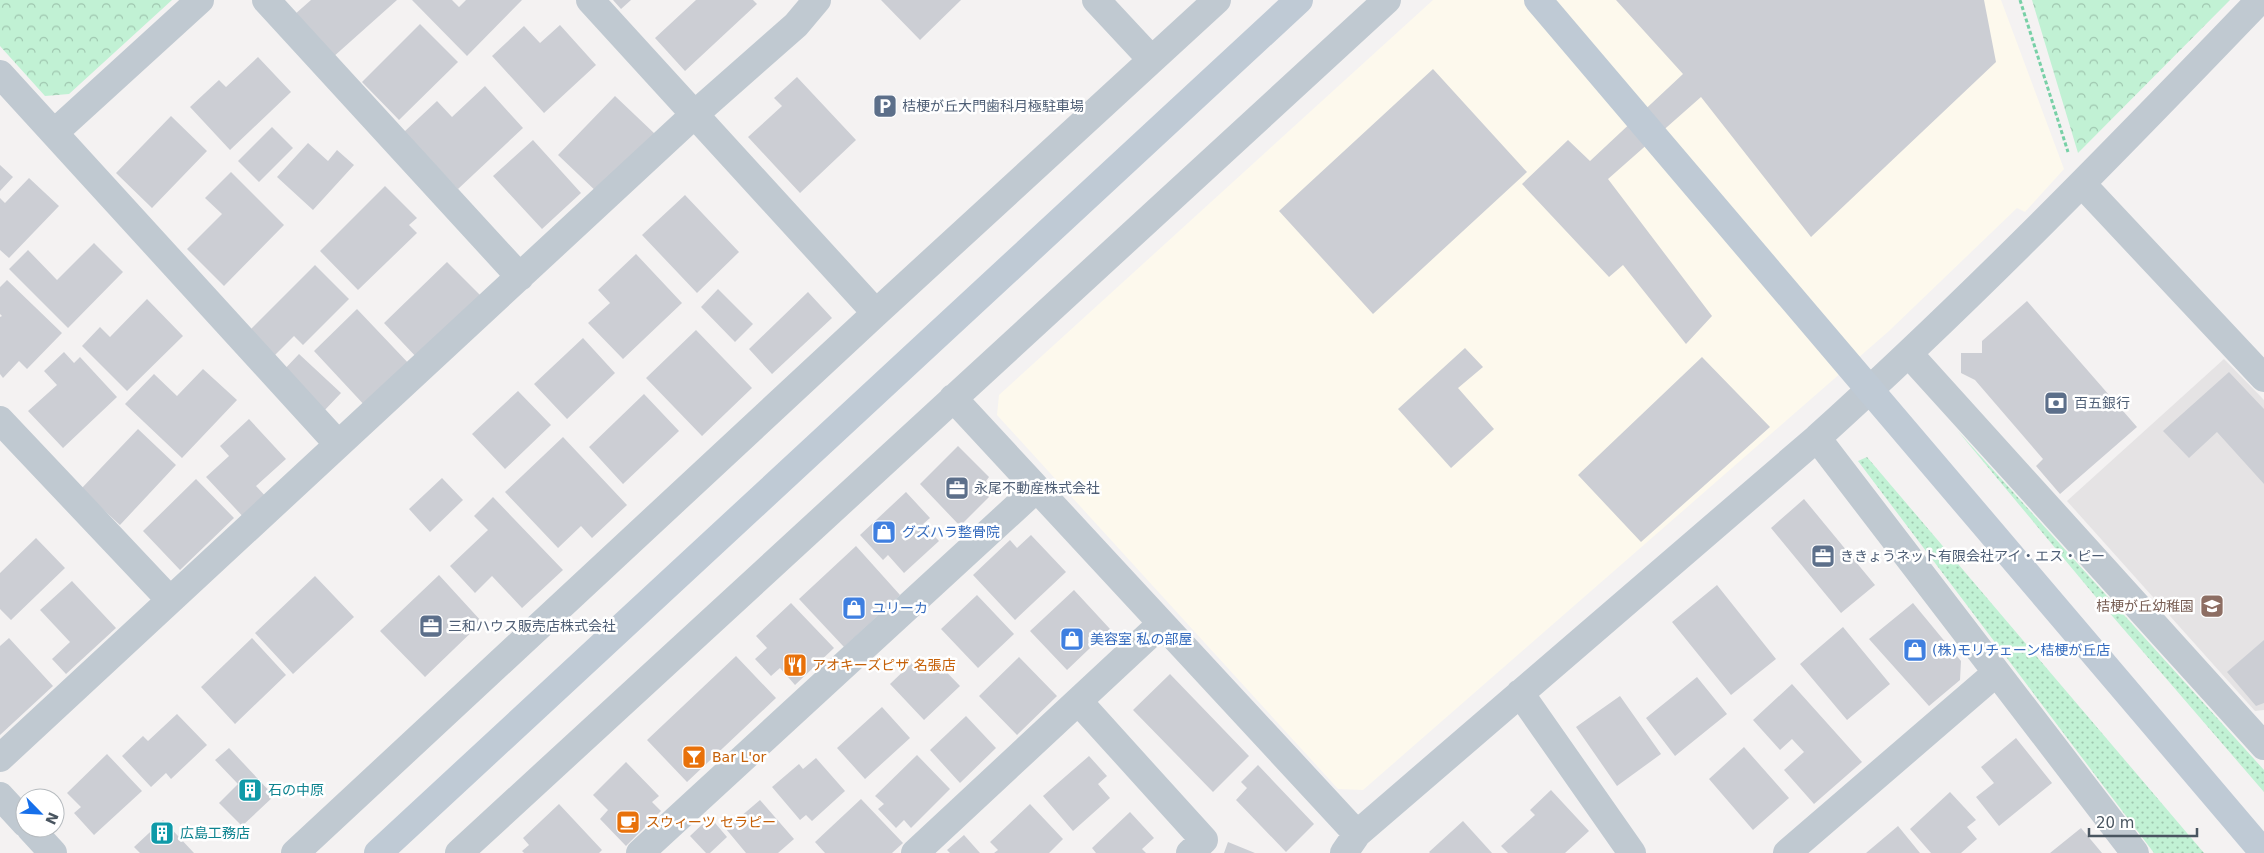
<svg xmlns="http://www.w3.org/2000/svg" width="2264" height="853" font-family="'DejaVu Sans','Noto Sans JP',sans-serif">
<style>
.commercial{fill:#fdf9ed}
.education{fill:#e5e3e4}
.grass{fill:url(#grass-dots)}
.forest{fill:url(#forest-crowns)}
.building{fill:#ccced4}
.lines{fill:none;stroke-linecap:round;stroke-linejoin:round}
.path{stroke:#77d0a6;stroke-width:3;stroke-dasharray:4 2.5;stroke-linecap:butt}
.street{stroke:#c0c9d1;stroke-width:28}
.secondary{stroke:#bfcad5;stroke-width:28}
.labels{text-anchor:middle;stroke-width:5;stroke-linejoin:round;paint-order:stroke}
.service-label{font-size:14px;fill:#4e5e75;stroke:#fff;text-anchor:start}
.shop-label{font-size:14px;fill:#366cbe;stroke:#fff;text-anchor:start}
.education-label{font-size:14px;fill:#785e54;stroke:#fff;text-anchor:end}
.food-label{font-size:14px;fill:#c56008;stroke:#fff;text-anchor:start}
.culture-label{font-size:14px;fill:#0d838f;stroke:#fff;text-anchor:start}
</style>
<defs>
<pattern id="grass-dots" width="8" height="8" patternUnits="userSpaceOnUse" patternTransform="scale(1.25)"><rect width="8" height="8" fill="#c1f1d4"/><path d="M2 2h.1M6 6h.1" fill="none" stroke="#9fc6af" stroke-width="1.8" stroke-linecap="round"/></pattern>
<pattern id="forest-crowns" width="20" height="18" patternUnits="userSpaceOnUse" patternTransform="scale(1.25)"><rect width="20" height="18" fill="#c1f1d4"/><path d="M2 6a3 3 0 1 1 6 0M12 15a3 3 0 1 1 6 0" fill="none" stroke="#9fc6af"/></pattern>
</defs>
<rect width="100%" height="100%" fill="#f4f2f2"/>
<path class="commercial" d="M1433,0H2001L2064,169L2025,212L2017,208L1889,331L1363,790L1338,789L997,415L999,395Z"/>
<path class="education" d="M2224,359L2264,400V710L2255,711L2067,501Z"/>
<path class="grass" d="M1957,430L2264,770V792L2095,596Z
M1867,457L2204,853H2154L1858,461Z"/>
<path class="forest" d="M0,0H172L69,94L45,96L0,46Z
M2032,0H2230L2078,153Z"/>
<path class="building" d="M311,0H397L332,58L294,15Z
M412,0H452L459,7L466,0H522L467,56Z
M613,0H631L621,9Z
M696,0H753L757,4L685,71L655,38Z
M881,0H961L920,40Z
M1616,0H1984L1996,62L1811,237L1701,97L1608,179L1712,316L1686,344L1623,265L1609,277L1522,184L1568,140L1590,161L1683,74Z
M420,24L458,62L399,120L362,82Z
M560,25L596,65L544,113L492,56L524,26L540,43Z
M258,57L291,92L230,150L190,107L219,80L226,87Z
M1433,69L1527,172L1373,314L1279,211Z
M797,77L856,140L800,193L748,137L782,106L774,98Z
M485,86L523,128L458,189L404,132L437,101L452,117Z
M615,96L655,134L599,194L558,155Z
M171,116L207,151L152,208L116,173Z
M272,127L293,148L259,182L238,161Z
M533,140L581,193L542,229L493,176Z
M308,143L328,161L337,150L354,165L313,210L277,177Z
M0,165L13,177L0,191Z
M231,172L284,225L224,286L187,249L222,214L205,198Z
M29,178L59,206L9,258L0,250V198L5,203Z
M385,186L417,218L409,225L417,233L358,290L320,251Z
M685,195L739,252L697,293L642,235Z
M94,243L123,272L68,328L9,269L28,250L57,280Z
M636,254L682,303L623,359L588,323L610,303L598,290Z
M447,262L484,299L420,361L384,323Z
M315,265L349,299L303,345L294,336L273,357L248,332Z
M7,280L62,333L27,369L19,361L3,378L0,374V317L2,316L0,314V287Z
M718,289L753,324L735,342L701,307Z
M808,292L832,318L772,374L749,349Z
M147,299L183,336L127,391L82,346L100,327L110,337Z
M2027,301L2137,427L2060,494L2036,466L2043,459L1975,380L1961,373V353H1982V341Z
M357,309L412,367L368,409L314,351Z
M696,330L752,388L702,436L646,378Z
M583,338L615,373L567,419L534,384Z
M1465,348L1483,367L1458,388L1494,429L1451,468L1398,409Z
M64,352L74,363L80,357L117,397L63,448L28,411L57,385L44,371Z
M299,354L341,393L322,413L280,374Z
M1702,357L1770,427L1641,542L1578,475Z
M203,369L237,400L182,458L125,404L154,374L177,396Z
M2229,372L2264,409V484L2217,432L2189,458L2163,431Z
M518,391L551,425L505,469L472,434Z
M644,394L679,431L623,484L589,447Z
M249,419L286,459L256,486L269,500L247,521L206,477L229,456L220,446Z
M138,429L176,465L120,525L81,489Z
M563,437L627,505L592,538L581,526L558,548L505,492Z
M958,446L989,477L986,481L995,491L960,526L920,484Z
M442,478L463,500L430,532L409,509Z
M196,479L234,518L180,570L143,531Z
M906,492L930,518L923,524L939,541L904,573L888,555L883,560L860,535Z
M493,497L563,570L522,608L492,576L475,593L450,566L488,530L474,516Z
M1804,499L1875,585L1841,613L1771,528Z
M1031,535L1066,572L1015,620L973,575L1010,540L1017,548Z
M36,538L65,568L11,620L0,609V573Z
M856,546L900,595L844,647L799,599Z
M439,575L482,622L425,677L380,631Z
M315,576L354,617L293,674L255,633Z
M72,581L116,628L66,674L52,659L70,642L40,610Z
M1717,585L1776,659L1731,695L1672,622Z
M1074,590L1110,629L1067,670L1030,631Z
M977,595L1014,634L978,668L941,629Z
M791,603L834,648L795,685L780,668L771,676L755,659L767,648L756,636Z
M1913,603L1961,661L1960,680L1929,706L1869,639Z
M1843,627L1890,684L1847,720L1800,664Z
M9,638L53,686L0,735V646Z
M252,638L286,675L235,724L201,687Z
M2264,640V703L2256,706L2227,672Z
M736,656L776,698L687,782L647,740Z
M931,656L960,686L924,720L890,684L915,660L921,666Z
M1019,657L1057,696L1017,735L979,696Z
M1170,674L1249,756L1213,792L1133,710Z
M1697,677L1727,714L1675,756L1646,718Z
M1792,684L1862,762L1814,804L1784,770L1804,752L1792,739L1780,750L1753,720Z
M1620,696L1661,754L1617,786L1576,727Z
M882,707L910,738L865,779L837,748Z
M177,714L207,745L171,779L166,773L151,787L122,756L143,736L148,741Z
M966,716L996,748L960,783L930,750Z
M2016,738L2052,783L1999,826L1976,797L1994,783L1981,767Z
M1744,747L1789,798L1753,830L1709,779Z
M229,748L274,796L242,826L219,803L238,784L215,760Z
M107,754L142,791L94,835L74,813L81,807L67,793Z
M917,755L950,789L911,828L904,820L896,828L878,809L884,804L875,796Z
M1089,756L1107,776L1098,784L1110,798L1073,831L1043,796Z
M816,758L845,791L812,821L806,815L800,820L772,787L799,764L803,769Z
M626,762L659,796L652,802L661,811L626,846L600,819L608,810L593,795Z
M1258,765L1314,824L1286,852L1236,800L1247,788L1241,782Z
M1551,790L1589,831L1565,853H1508L1501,846L1535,815L1530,810Z
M1950,792L1976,820L1967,827L1977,839L1961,853H1931L1910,829Z
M861,799L903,843L892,853H825L815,842Z
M760,800L794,839L778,853H746L726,829Z
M559,804L602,850L599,853H524L522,851L529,845L523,838Z
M1030,804L1063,839L1049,853H994L998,850L990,842Z
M1130,812L1154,838L1142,849L1146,853H1096L1092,848Z
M710,817L727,837L710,853H706L690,836Z
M163,820L194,853H140L134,847Z
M1463,821L1492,853H1430L1429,852Z
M1898,826L1920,853H1866Z
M2081,828L2102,853H2050Z
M964,835L980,853H950L947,850Z
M1228,842L1255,853H1224Z"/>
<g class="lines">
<path class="path" d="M2020,0L2068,152"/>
<path class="street" d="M266,0L520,277
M590,0L876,313
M1096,0L1151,59
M0,74L338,444
M54,133L200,0
M2083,185L2264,378
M1909,354L2264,746
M953,398L1357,834
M0,420L170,600
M1817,438L2135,853
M1520,693L1632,853
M1079,702L1204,840L1190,853
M0,758L695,114L796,25L817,0
M0,796L25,823
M30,828L53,853
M295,853L876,313L1217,0
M459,853L1387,0
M640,853L1036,489
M915,853L1161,624
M1344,853L1357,834L1817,438C1971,299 2116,150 2260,0
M1787,853L1996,673"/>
<path class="secondary" d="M1538,0C1780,284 2020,570 2264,853
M378,853L1299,0"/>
</g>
<defs>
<g id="parking-square" transform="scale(1.25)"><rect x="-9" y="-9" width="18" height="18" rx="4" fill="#5c6f8a" stroke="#fff"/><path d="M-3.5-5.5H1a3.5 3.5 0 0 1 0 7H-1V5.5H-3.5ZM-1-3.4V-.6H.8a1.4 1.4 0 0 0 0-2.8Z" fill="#fff"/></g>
<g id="bank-square" transform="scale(1.25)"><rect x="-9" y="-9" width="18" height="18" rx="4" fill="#5c6f8a" stroke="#fff"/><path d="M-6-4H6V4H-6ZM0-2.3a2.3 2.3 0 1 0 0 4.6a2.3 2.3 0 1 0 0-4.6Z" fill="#fff"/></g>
<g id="office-square" transform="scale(1.25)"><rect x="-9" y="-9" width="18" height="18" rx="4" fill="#5c6f8a" stroke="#fff"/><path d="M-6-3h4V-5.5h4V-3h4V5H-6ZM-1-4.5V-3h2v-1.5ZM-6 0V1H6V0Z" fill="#fff"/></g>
<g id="shop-square" transform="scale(1.25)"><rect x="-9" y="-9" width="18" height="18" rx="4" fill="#3f7fe0" stroke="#fff"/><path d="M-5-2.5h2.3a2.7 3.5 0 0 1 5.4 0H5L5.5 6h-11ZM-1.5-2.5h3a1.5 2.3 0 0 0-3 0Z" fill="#fff"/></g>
<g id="school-square" transform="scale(1.25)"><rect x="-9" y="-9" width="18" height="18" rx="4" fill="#8d6e63" stroke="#fff"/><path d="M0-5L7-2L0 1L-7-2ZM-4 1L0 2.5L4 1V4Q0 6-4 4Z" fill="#fff"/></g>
<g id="restaurant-square" transform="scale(1.25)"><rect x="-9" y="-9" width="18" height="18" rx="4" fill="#e8710a" stroke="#fff"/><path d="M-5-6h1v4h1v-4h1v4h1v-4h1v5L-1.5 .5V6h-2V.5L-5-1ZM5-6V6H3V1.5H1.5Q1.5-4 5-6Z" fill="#fff"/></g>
<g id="bar-square" transform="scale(1.25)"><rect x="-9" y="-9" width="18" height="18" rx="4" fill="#e8710a" stroke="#fff"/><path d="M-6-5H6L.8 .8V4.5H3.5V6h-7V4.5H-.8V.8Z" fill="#fff"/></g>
<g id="building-square" transform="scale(1.25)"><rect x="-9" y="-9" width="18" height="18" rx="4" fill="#0f9aa8" stroke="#fff"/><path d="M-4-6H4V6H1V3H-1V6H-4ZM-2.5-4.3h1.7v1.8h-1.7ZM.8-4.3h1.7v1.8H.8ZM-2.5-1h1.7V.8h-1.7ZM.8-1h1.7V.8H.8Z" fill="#fff"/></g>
<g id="cafe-square" transform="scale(1.25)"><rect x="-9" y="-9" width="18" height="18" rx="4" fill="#e8710a" stroke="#fff"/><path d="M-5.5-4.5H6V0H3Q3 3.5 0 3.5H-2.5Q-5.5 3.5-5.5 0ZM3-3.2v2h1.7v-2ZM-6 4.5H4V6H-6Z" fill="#fff"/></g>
</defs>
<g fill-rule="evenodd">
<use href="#parking-square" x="885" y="106"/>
<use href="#bank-square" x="2056" y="403"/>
<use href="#office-square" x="957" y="488"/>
<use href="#shop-square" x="884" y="532"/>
<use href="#office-square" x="1823" y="556"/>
<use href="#school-square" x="2212" y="606"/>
<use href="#shop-square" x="854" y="608"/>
<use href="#office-square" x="431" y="626"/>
<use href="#shop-square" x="1072" y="639"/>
<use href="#shop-square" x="1915" y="650"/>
<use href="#restaurant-square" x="795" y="665"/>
<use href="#bar-square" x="694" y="757"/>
<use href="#building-square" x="250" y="790"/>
<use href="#cafe-square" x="628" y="822"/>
<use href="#building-square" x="162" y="833"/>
</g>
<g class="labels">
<g class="service-label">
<text x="902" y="111">桔梗が丘大門歯科月極駐車場</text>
<text x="2074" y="408">百五銀行</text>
<text x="974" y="493">永尾不動産株式会社</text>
<text x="1840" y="561">ききょうネット有限会社アイ・エス・ピー</text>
<text x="448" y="631">三和ハウス販売店株式会社</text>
</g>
<g class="shop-label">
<text x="902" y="537">グズハラ整骨院</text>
<text x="872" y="613">ユリーカ</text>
<text x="1090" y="644">美容室 私の部屋</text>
<text x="1932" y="655">(株)モリチェーン桔梗が丘店</text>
</g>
<g class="education-label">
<text x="2194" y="611">桔梗が丘幼稚園</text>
</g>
<g class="food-label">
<text x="812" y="670">アオキーズピザ 名張店</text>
<text x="712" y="762">Bar L'or</text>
<text x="646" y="827">スウィーツ セラピー</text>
</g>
<g class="culture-label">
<text x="268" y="795">石の中原</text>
<text x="180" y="838">広島工務店</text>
</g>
</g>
<g transform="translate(40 813) rotate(114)"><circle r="24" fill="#ffffff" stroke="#b6bbbf"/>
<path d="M0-4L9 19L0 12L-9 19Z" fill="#166fea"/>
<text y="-8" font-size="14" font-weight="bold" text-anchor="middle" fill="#495560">N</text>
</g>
<path d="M2089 828v8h108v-8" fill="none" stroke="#495560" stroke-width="2.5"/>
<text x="2096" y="828" font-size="15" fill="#495560" stroke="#ffffff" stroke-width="4" paint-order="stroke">20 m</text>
</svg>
